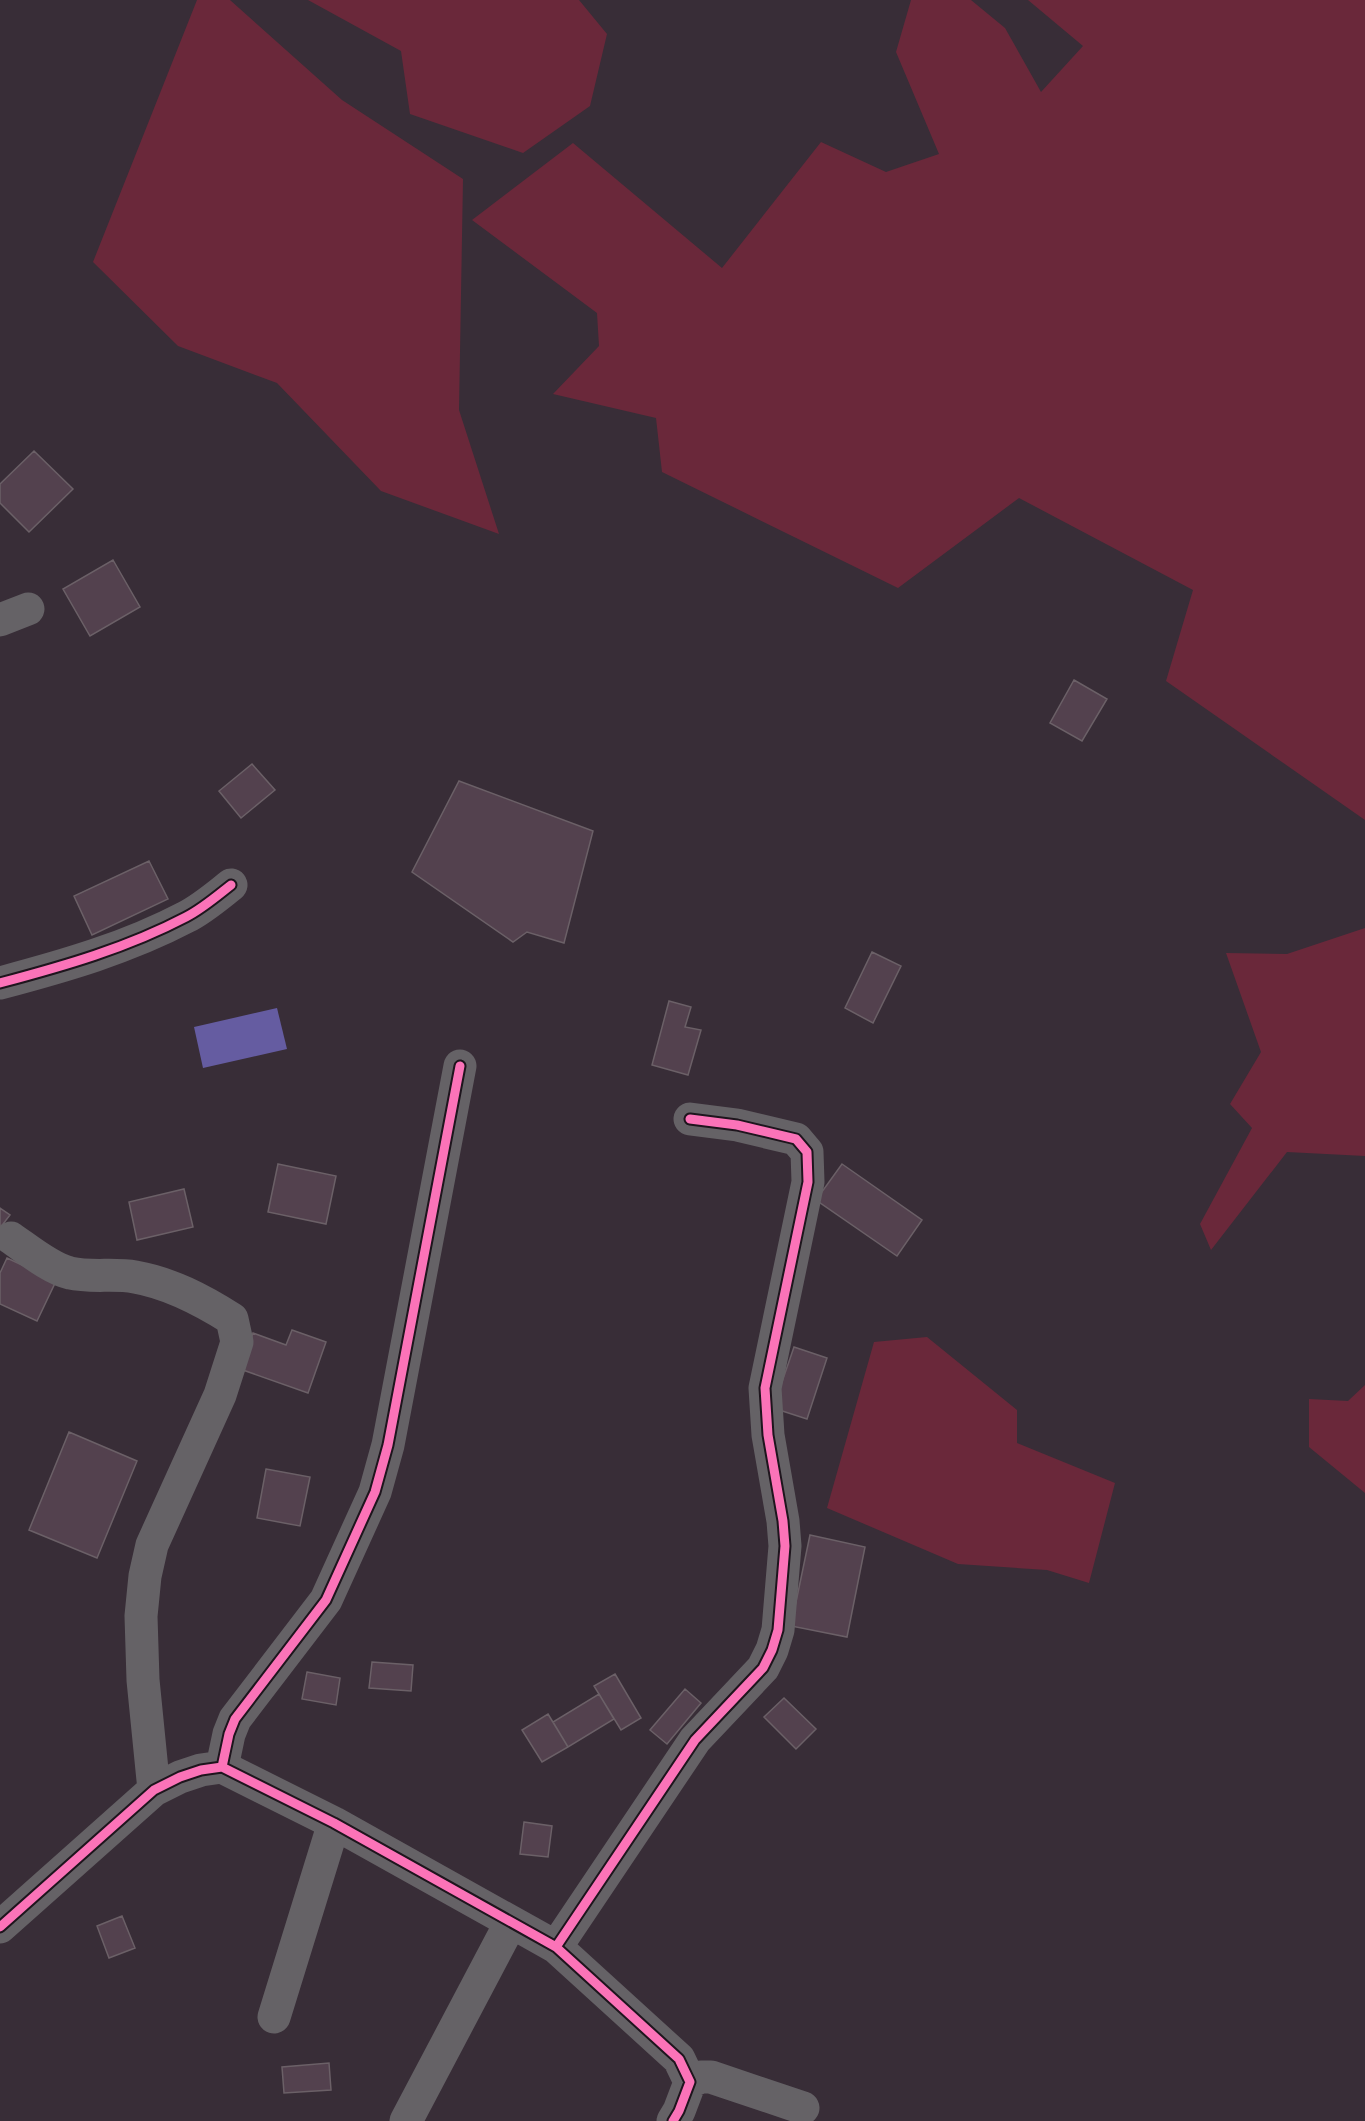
<svg xmlns="http://www.w3.org/2000/svg" width="1365" height="2121" font-family="'Asap Condensed',sans-serif">
<style>
.green{fill:#6a283a}
.water{fill:#655ca1}
.building{fill:#53414e;stroke:#6b6067;stroke-width:1.5}
.lines{fill:none;stroke-linecap:round;stroke-linejoin:round}
.minor{stroke:#656266;stroke-width:33}
.cycleway-casing{stroke:#1e151d;stroke-width:13}
.cycleway{stroke:#fb73b8;stroke-width:9}
</style>
<rect width="100%" height="100%" fill="#382d37"/>
<path class="green" d="M197,0H230L342,100L463,179L459,410L499,534L381,491L277,383L178,346L93,262Z
M308,0H579L607,34L590,106L523,153L410,114L401,51Z
M911,0H971L1005,28L1041,92L1083,46L1028,0H1365V820L1166,681L1193,590L1019,498L898,588L662,472L656,418L553,394L599,346L597,313L472,220L573,143L722,268L821,142L886,172L939,154L896,52Z
M1365,928V1156L1287,1152L1211,1250L1200,1224L1252,1128L1230,1104L1261,1052L1226,953L1287,954Z
M927,1337L1017,1410V1443L1115,1483L1089,1583L1047,1570L958,1564L827,1508L874,1342Z
M1365,1385V1493L1309,1447V1399L1348,1401Z"/>
<path class="water" d="M277,1008L287,1049L203,1068L194,1027Z"/>
<path class="building" d="M34,451L73,489L29,532L0,503V484Z
M113,560L140,607L90,636L63,589Z
M1074,680L1107,699L1082,741L1050,723Z
M252,764L275,790L241,818L219,791Z
M459,781L593,831L564,943L527,932L513,942L412,872Z
M149,861L168,899L92,935L74,896Z
M872,952L901,966L873,1023L845,1008Z
M669,1001L691,1007L685,1027L701,1030L688,1075L652,1065Z
M278,1164L336,1176L326,1224L268,1212Z
M842,1164L922,1220L897,1256L816,1200Z
M184,1189L193,1227L137,1240L129,1202Z
M0,1208L10,1215L0,1228Z
M7,1258L56,1281L37,1321L0,1304V1273Z
M292,1330L326,1342L308,1393L240,1369L253,1333L286,1345Z
M794,1347L827,1358L807,1419L773,1408Z
M69,1432L137,1461L97,1558L29,1530Z
M266,1469L310,1477L300,1526L257,1518Z
M810,1535L865,1547L847,1637L791,1626Z
M372,1662L413,1665L411,1691L369,1688Z
M307,1672L340,1678L336,1705L302,1699Z
M615,1674L641,1718L621,1730L594,1686Z
M685,1689L701,1703L667,1744L650,1730Z
M599,1694L614,1719L568,1747L553,1722Z
M784,1698L816,1729L796,1749L764,1717Z
M548,1714L568,1747L542,1762L522,1730Z
M524,1822L552,1826L548,1857L520,1854Z
M122,1916L135,1948L109,1958L97,1926Z
M329,2063L331,2090L284,2093L282,2067Z"/>
<g class="lines">
<path class="minor" d="M0,620L28,609
M0,983C64,966 127,948 186,917C202,909 217,896 231,885
M11,1238C27,1249 51,1269 70,1273C91,1278 114,1273 135,1277C170,1283 202,1300 232,1319L237,1342L220,1395L152,1545L145,1576L141,1616L143,1680L154,1790
M222,1767L229,1734L235,1719L326,1600L375,1492L388,1445L460,1066
M0,1927L154,1790L180,1777L201,1770L222,1767L334,1823L556,1947L679,2059L690,2082L679,2111L673,2121
M556,1947L695,1740L763,1668L772,1650L778,1630L785,1546L783,1521L768,1435L765,1388L808,1182L807,1152L796,1139L737,1125L690,1119
M274,2017L334,1823
M690,2082L701,2077H711L803,2108
M406,2121L511,1922"/>
<g class="cycleway-casing">
<path id="cycleway" d="M0,983C64,966 127,948 186,917C202,909 217,896 231,885
M222,1767L229,1734L235,1719L326,1600L375,1492L388,1445L460,1066
M0,1927L154,1790L180,1777L201,1770L222,1767L334,1823L556,1947L679,2059L690,2082L679,2111L673,2121
M556,1947L695,1740L763,1668L772,1650L778,1630L785,1546L783,1521L768,1435L765,1388L808,1182L807,1152L796,1139L737,1125L690,1119"/>
</g>
<use href="#cycleway" class="cycleway"/>
</g>
</svg>
